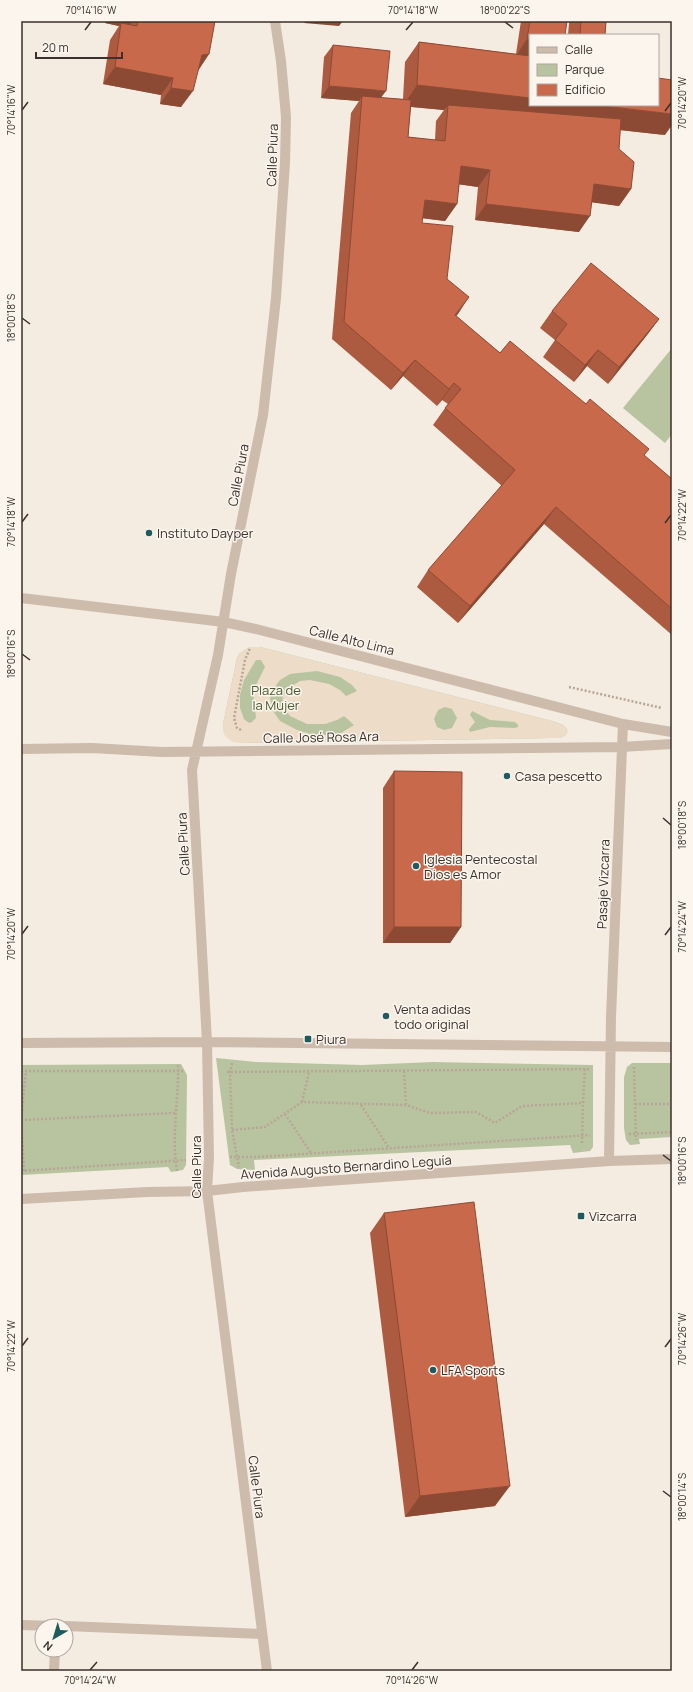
<svg xmlns="http://www.w3.org/2000/svg" width="693" height="1692" font-family="Manrope,sans-serif">
<style>
.green{fill:#b8c4a0}
.plaza{fill:#ecdcc8;fill-rule:evenodd}
.lines{fill:none;stroke-linecap:round;stroke-linejoin:round}
.path{stroke:#b9a596;stroke-width:2.5;stroke-dasharray:2 2;stroke-linecap:butt}
.minor{stroke:#cdbbac;stroke-width:10}
.wall{fill:#ac5a40;fill-rule:evenodd}
.shaded-wall{fill:#8c4a34}
.building{fill:#c8694b;stroke:#8c4a34}
.ticks{fill:none;stroke:#3b302b;stroke-width:1.5}
.poi-dot{fill:#1f5a5e;stroke:#fbf5ee;stroke-width:1.5}
.labels{text-anchor:middle;stroke-width:3;stroke-linejoin:round;paint-order:stroke}
.street-label{font-size:13px;fill:#3b302b;stroke:#fbf5ee}
.poi-label{font-size:13px;fill:#3b302b;stroke:#fbf5ee;text-anchor:start}
.park-label{font-size:13px;fill:#4a5a2e;stroke:#fbf5ee}
.neatline{fill:none;stroke:#3b302b;stroke-width:1.5}
.ticks-label{font-size:10px;text-anchor:middle;fill:#3b302b}
</style>
<rect width="100%" height="100%" fill="#f4ebe1"/>
<path class="green" d="M672,348V434L665,443L623,408Z
M250,647H260L552,721L563,725L567,729C568,739 557,738 550,738L243,743C232,741 222,737 223,724L237,658L240,653Z
M216,1058L257,1062L362,1065L433,1062L593,1065V1147L590,1151L573,1153L570,1145L254,1160L255,1170L237,1169L230,1165Z
M632,1063H672V1137L639,1139L640,1144L630,1145L626,1140L624,1128V1077L627,1067Z
M181,1064L187,1075L186,1165L183,1170L171,1172L168,1167L21,1175V1065Z"/>
<path class="plaza" d="M250,647H260L552,721L563,725L567,729L568,732L566,735L560,738H550L243,743L233,742L225,736L223,730V724L237,658L240,653ZM256,660H261L265,667L253,691L256,718L252,722L249,723L244,719L240,708V695L244,680ZM317,671L340,677L352,685L357,691L346,696L340,690L329,684L310,680L300,681L292,686L286,691L283,697L282,705L290,716L307,724H325L337,720L344,716L354,725L341,733L328,735H314L297,730L280,721L273,711L270,698L272,691L280,680L290,674ZM445,707L452,709L457,718L452,728L444,730L437,727L434,719L438,710ZM472,711L490,720L515,722L518,725V727L514,728L490,727L470,732L469,729L475,722L470,715Z"/>
<g class="lines">
<path class="path" d="M569,687L662,708
M241,730L237,728L234,718L245,660L250,648
M232,1063L230,1073L232,1130L239,1167
M634,1067L636,1140
M21,1071H185
M404,1071L406,1105
M227,1072L590,1069
M302,1102L309,1072
M635,1104H672
M361,1105L389,1148
M285,1114L311,1153
M21,1120L175,1113
M232,1130L265,1127L302,1102L406,1105L430,1113L476,1112L495,1123L522,1106L583,1103
M629,1134L672,1132
M582,1143L583,1103L585,1068
M230,1157H258L590,1135
M21,1171L186,1160
M24,1171L21,1120L26,1071
M177,1171C171,1135 179,1100 178,1064"/>
<path class="minor" d="M21,598L224,622L256,629L623,724L672,732
M21,749L92,748L162,752L621,747L672,744
M21,1043L207,1042L672,1047
M609,1161L611,1017L623,724
M21,1199L147,1192L207,1191L243,1187L609,1161L672,1159
M21,1625L56,1626
M66,1626L262,1634
M54,1671L55,1650
M267,1671L207,1191L209,1157L207,1042L192,770L218,655L231,574L263,415L276,298L285,163L286,117L281,61L275,21"/>
</g>
<path class="wall" d="M105,21H215L209,54L198,70L181,107L160,104L161,95L103,84L110,40L119,26L105,23Z
M521,21H567L530,105L665,135L620,130L619,149L631,189L619,206L592,202L579,232L475,220L478,187L459,184L457,204L445,221L422,218V223L447,279L456,316L500,353L644,456L672,479V635L544,524L458,623L417,587L428,570L502,486L433,425L448,404L442,400L437,406L403,376L391,390L332,339L351,113L359,101L321,98L324,57L333,45L381,98L403,99L405,62L419,42L516,54ZM411,107L444,110L436,121L435,140L408,137Z
M570,21H606L605,35H568L569,23Z
M552,311L659,319L647,335L608,384L587,366L574,382L543,357L555,340L540,328Z
M394,771L461,927L450,943H383V788Z
M384,1213L495,1506L405,1517L370,1233Z"/>
<path class="shaded-wall" d="M106,21H133L128,28L121,23L119,26L105,23Z
M306,21H343L339,26L304,23Z
M527,39H530V57L516,56Z
M209,54L198,71L202,55Z
M115,67L173,78L161,95L103,84Z
M417,85L530,98V105H595L672,114V125L665,135L447,111L448,105L444,110L403,106Z
M329,86L386,91L377,103L362,96L359,101L321,98Z
M171,88L193,91L181,107L160,104Z
M461,166L490,170L478,187L449,183Z
M594,184L631,189L619,206L582,201Z
M425,200L457,204L445,221L413,217Z
M486,204L590,216L579,232L475,220Z
M469,297L458,314L443,332L455,315Z
M659,319L647,335L608,384L619,367Z
M598,350L587,366L574,382L585,365Z
M415,360L403,376L391,390L403,373Z
M454,383L442,400L437,406L449,389Z
M556,507L544,524L458,623L470,606Z
M394,927H461L450,943H383Z
M510,1486L495,1506L405,1517L420,1496Z"/>
<path class="building" d="M138,21H215L209,54L202,55L193,91L171,88L173,78L115,67L121,23L137,26Z
M530,21H567L565,35H530V39H527Z
M581,21H606L605,35H580Z
M419,42L530,56V98L417,85Z
M333,45L390,51L386,91L329,86Z
M658,78L672,80V114L595,105H658Z
M362,96L411,100L408,137L445,141L448,105L621,119L619,149L634,162L631,189L594,184L590,216L486,204L490,170L461,166L457,204L425,200L422,223L453,226L447,279L469,297L455,315L500,353L510,341L586,404L590,399L649,449L644,455L672,479V609L556,507L470,606L428,570L515,470L445,408L461,389L454,383L449,389L415,360L403,373L344,322Z
M591,263L659,319L619,367L598,350L585,365L555,340L567,324L552,311Z
M394,771L462,772L461,927H394Z
M474,1202L510,1486L420,1496L384,1213Z"/>
<path class="ticks" d="M505,22L513,28M85,30L91,22M406,30L413,22M22,110L28,102M665,111L671,103M22,318L30,324M22,522L28,514M665,523L671,515M22,654L30,660M663,818L671,825M22,934L28,926M665,935L671,927M663,1155L671,1161M22,1346L28,1338M665,1347L671,1339M663,1491L671,1497M90,1670L97,1662M412,1670L418,1662"/>
<g class="poi-dot">
<circle cx="149" cy="533" r="4"/>
<circle cx="507" cy="776" r="4"/>
<circle cx="416" cy="866" r="4"/>
<circle cx="386" cy="1016" r="4"/>
<rect x="304" y="1035" width="8" height="8" rx="2"/>
<rect x="577" y="1212" width="8" height="8" rx="2"/>
<circle cx="433" cy="1370" r="4"/>
</g>
<g class="labels">
<g class="street-label">
<text transform="translate(272 155) rotate(-88)" y="5">Calle Piura</text>
<text transform="translate(238 475) rotate(-79)" y="5">Calle Piura</text>
<text transform="translate(352 640) rotate(14)" y="5">Calle Alto Lima</text>
<text transform="translate(321 737) rotate(-1)" y="5">Calle José Rosa Ara</text>
<text transform="translate(183 844) rotate(-93)" y="5">Calle Piura</text>
<text transform="translate(603 884) rotate(-88)" y="5">Pasaje Vizcarra</text>
<text transform="translate(196 1167) rotate(-90)" y="5">Calle Piura</text>
<text transform="translate(346 1167) rotate(-4)" y="5">Avenida Augusto Bernardino Leguía</text>
<text transform="translate(257 1487) rotate(83)" y="5">Calle Piura</text>
</g>
<g class="poi-label">
<text x="157" y="538">Instituto Dayper</text>
<text x="515" y="781">Casa pescetto</text>
<text x="424" y="864">Iglesia Pentecostal<tspan x="424" dy="15">Dios es Amor</tspan></text>
<text x="394" y="1014">Venta adidas<tspan x="394" dy="15">todo original</tspan></text>
<text x="316" y="1044">Piura</text>
<text x="589" y="1221">Vizcarra</text>
<text x="441" y="1375">LFA Sports</text>
</g>
<g class="park-label">
<text x="276" y="695">Plaza de<tspan x="276" dy="15">la Mujer</tspan></text>
</g>
</g>
<rect width="693" height="1692" fill="none" stroke="#fbf5ee" stroke-width="44"/>
<rect x="529" y="34" width="130" height="72" fill="#fbf5ee" stroke="#aea6a0"/>
<rect x="537" y="47" width="20" height="6" fill="#cdbbac" stroke="#aea6a0"/>
<text x="565" y="54" font-size="12" fill="#3b302b">Calle</text>
<rect x="537" y="64" width="20" height="12" fill="#b8c4a0" stroke="#aea6a0"/>
<text x="565" y="74" font-size="12" fill="#3b302b">Parque</text>
<rect x="537" y="84" width="20" height="12" fill="#c8694b" stroke="#aea6a0"/>
<text x="565" y="94" font-size="12" fill="#3b302b">Edificio</text>
<g transform="translate(54 1638) rotate(218)"><circle r="19" fill="#fbf5ee" stroke="#aea6a0"/>
<path d="M0-3L7 15L0 10L-7 15Z" fill="#1f5a5e"/>
<text y="-6" font-size="11" font-weight="bold" text-anchor="middle" fill="#3b302b">N</text>
</g>
<path d="M36 52v6h86v-6" fill="none" stroke="#3b302b" stroke-width="2"/>
<text x="42" y="52" font-size="12" fill="#3b302b" stroke="#fbf5ee" stroke-width="3" paint-order="stroke">20 m</text>
<rect x="22" y="22" width="649" height="1648" class="neatline"/>
<g class="ticks-label">
<text x="91" y="14">70°14'16"W</text>
<text x="413" y="14">70°14'18"W</text>
<text x="505" y="14">18°00'22"S</text>
<text transform="translate(682 103) rotate(-90)" y="4">70°14'20"W</text>
<text transform="translate(11 110) rotate(-90)" y="4">70°14'16"W</text>
<text transform="translate(11 318) rotate(-90)" y="4">18°00'18"S</text>
<text transform="translate(682 515) rotate(-90)" y="4">70°14'22"W</text>
<text transform="translate(11 522) rotate(-90)" y="4">70°14'18"W</text>
<text transform="translate(11 654) rotate(-90)" y="4">18°00'16"S</text>
<text transform="translate(682 825) rotate(-90)" y="4">18°00'18"S</text>
<text transform="translate(682 927) rotate(-90)" y="4">70°14'24"W</text>
<text transform="translate(11 934) rotate(-90)" y="4">70°14'20"W</text>
<text transform="translate(682 1161) rotate(-90)" y="4">18°00'16"S</text>
<text transform="translate(682 1339) rotate(-90)" y="4">70°14'26"W</text>
<text transform="translate(11 1346) rotate(-90)" y="4">70°14'22"W</text>
<text transform="translate(682 1497) rotate(-90)" y="4">18°00'14"S</text>
<text x="90" y="1684">70°14'24"W</text>
<text x="412" y="1684">70°14'26"W</text>
</g>
</svg>
